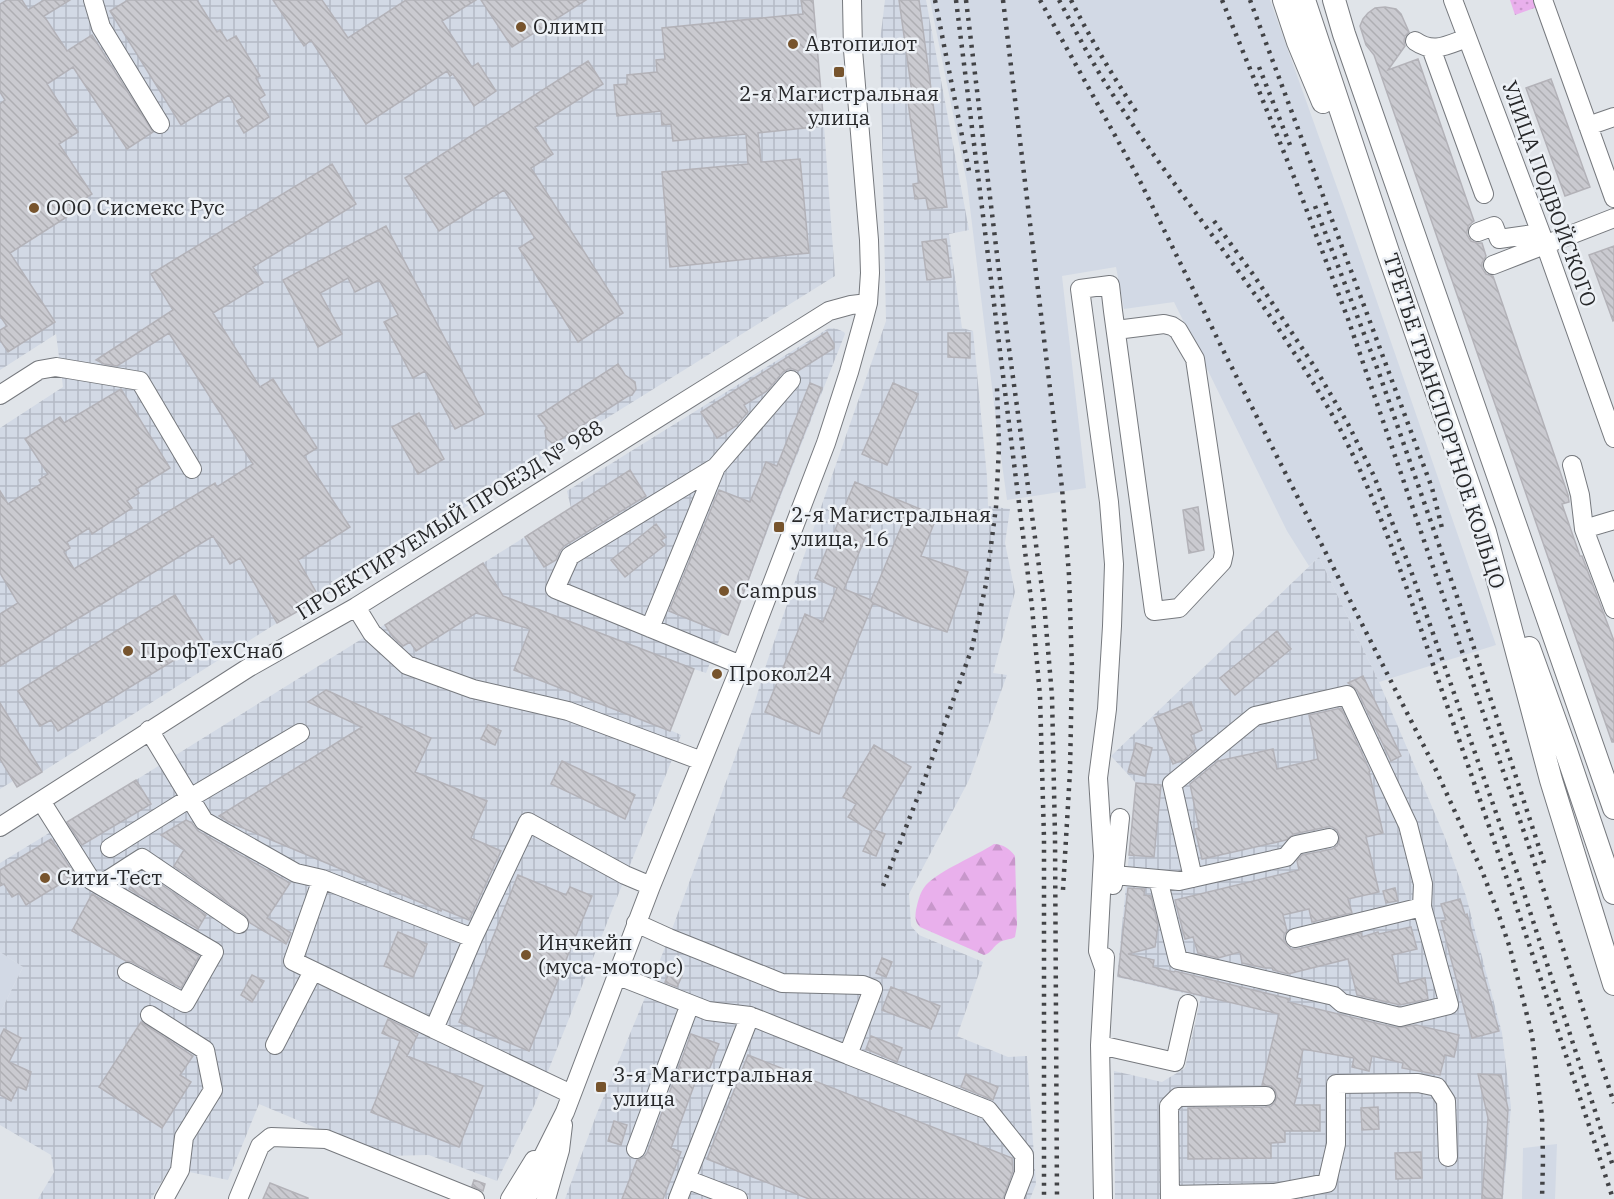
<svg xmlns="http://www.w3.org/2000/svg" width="1614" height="1199" font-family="'IBM Plex Serif',serif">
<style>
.built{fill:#d2d9e5}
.industrial{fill:url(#industrial-grid)}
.forest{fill:url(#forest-firs)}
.park{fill:url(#park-dots)}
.building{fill:url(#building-back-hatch);stroke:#b3b2b8;stroke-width:1.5;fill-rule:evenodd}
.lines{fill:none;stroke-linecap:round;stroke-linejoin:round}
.minor-casing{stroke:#76797e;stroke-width:20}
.major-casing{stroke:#76797e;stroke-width:24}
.minor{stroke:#fff;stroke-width:18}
.major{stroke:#fff;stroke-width:22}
.rail{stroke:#424346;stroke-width:4.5;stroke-dasharray:3 6;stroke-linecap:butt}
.poi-dot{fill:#77542d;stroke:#edf1f6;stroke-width:2}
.labels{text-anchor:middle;stroke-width:5;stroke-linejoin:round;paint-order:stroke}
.poi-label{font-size:21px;fill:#27282a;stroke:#edf1f6;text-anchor:start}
.street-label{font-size:21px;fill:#27282a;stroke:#edf1f6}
</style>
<defs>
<pattern id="industrial-grid" width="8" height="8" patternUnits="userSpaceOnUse" patternTransform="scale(1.5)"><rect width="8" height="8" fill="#d2d9e5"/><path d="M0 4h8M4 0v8" fill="none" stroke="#b4bac5"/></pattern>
<pattern id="forest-firs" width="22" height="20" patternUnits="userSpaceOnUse" patternTransform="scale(1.5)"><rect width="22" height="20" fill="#e9b0ec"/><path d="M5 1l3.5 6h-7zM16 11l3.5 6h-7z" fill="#c897cb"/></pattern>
<pattern id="park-dots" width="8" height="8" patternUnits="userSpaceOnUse" patternTransform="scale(1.5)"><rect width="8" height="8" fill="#e9b0ec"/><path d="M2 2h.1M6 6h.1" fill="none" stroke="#c897cb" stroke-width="1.8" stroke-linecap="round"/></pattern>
<pattern id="building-back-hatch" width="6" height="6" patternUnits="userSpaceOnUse" patternTransform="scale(1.5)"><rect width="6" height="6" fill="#cacad0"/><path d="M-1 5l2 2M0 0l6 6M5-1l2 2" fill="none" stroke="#aeaeb3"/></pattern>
</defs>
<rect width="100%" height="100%" fill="#e0e4e9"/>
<path class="built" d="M930,0H1270L1348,218L1496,645L1379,682L1319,557L1309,566L1287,531L1174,302L1124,309L1116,267L1062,276L1086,488L1007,500L997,428L967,183Z
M0,952L23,967L0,1013Z
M1557,1144L1555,1199H1522L1523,1148Z"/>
<path class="industrial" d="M0,0H813L824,126L835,276L549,454L320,599L277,623L42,772L17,787L13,781L0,789V428L63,387L56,334L0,370Z
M885,0H926L969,230L949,234L962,328L973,331L987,477L988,506L1010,509L1005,543L1015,592L993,673L1007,675L969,780L909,894L911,926L919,935L983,962L957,1036L1008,1057L1027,1056L1036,1184L1030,1199H565L597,1113L649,988L671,932L753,708L767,662L886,321L880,41Z
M829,328L837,329L844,332L845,334L775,511L728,635L722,633L706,673L694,669L670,730L681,735L675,752L535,1104L497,1181L429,1155L383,1156L259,1104L228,1180L170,1168L151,1199H38L54,1172L51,1155L0,1125V1013L23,967L0,952V863L136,780L571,508L567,491Z
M1319,557L1379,682L1444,835L1466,896L1502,1033L1511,1107L1503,1199H1115L1114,1071L1162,1082L1185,1068L1201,997L1117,977L1136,783L1111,756Z"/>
<path class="forest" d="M994,844C1003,844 1010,849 1015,856L1017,925L1015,937C1010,940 1005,939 1000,942C993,946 992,953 984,955L920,927C915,922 915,917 916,910C918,901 920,892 926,885C940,870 976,856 994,844Z"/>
<path class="park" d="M1510,0H1534L1537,7L1515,15Z"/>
<path class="building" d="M7,0H22L28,10L44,0H70L44,16L67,51L92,35L153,132L127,149L73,67L47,84L78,132L59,144L92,194L70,208L73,213L10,253L55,322L8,352L0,340V330L7,326L0,316V104L5,100L0,92V4Z
M128,0H197L217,32L220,30L227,41L236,36L260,76L256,78L265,95L259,99L269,117L244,133L237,121L242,118L229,95L181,125L110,11Z
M273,0H322L348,38L406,0H476L442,21L472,67L478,63L496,91L474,106L453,74L450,76L447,71L366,124L311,40L304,46Z
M481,0H586L512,47Z
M801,0H813L824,126L758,133L761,162L800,159L809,253L670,267L662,172L748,164L746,134L673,141L671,124L662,125L661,111L617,116L614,85L627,84V75L657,72L656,60L665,59L662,28L803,14Z
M899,0H919L947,207L928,209L926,198L915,199L913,184L919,183L907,94L912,93Z
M1385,7L1396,9L1401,14L1409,32L1405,36L1404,41L1405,46L1388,70L1418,59L1474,221L1469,225L1467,231V235L1471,241L1477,243H1482L1486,256L1482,263V268L1486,274L1493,276L1568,495L1569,502L1562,504L1580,556H1582L1614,641V742H1612L1374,55L1366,45L1360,26L1363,19L1368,13L1375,8Z
M588,61L603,84L535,127L553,154L531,168L623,313L578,342L519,248L535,238L504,190L439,231L405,178Z
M1551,79L1590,187L1565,196L1526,88Z
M332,164L356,204L253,267L263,283L213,313L260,387L273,379L317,448L304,456L350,527L298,560L320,599L277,623L240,558L230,564L213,536L0,666V614L18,603L0,573V491L8,504L41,484L39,480L48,474L25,439L60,417L64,423L121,389L170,468L136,489L139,493L127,501L132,508L92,534L89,528L67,542L70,548L64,552L74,569L215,483L217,487L253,464L169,333L117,366L104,364L96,360L173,310L151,274Z
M386,226L484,414L455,429L425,371L413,378L384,322L398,315L379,280L355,292L348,278L320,293L342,334L318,347L283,280Z
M946,239L951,277L927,280L922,242Z
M1614,246V320L1613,321L1589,255Z
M827,332L834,344V348L798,371L793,369H788L783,372L767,391L744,405L748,412L736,426L717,438L701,412Z
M948,333H970V358L948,357Z
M618,364L625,375L635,382L636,389L632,395L628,396L561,439L559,441L552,443L546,438L545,431L547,428L538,416Z
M810,383L822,388L774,510L728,635L669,611L719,490L750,502L766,462L777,466Z
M893,383L918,394L887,465L862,454Z
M419,413L444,459L418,474L392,427Z
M630,470L646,496L564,546L560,551L556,560L544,567L525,537Z
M855,482L937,516L921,556L968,572L947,632L912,620L873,603L819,734L765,712L805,614L823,622L837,588L815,578ZM877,509L904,520L871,600L844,589Z
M1198,507L1204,550L1189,553L1183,510Z
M656,524L666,537L661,540L665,545L625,577L611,560Z
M483,563L503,596L694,669L670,731L514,670L530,629L476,613L416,651L410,642L403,646L393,637L385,625Z
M175,595L204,642L58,731L51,720L40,726L18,691Z
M1277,631L1291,649L1235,695L1220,678Z
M1363,676L1401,756L1391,761L1357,690L1348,683Z
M326,690L431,738L415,772L487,801L471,838L501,851L469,920L442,909L441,911L231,823L219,816L362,727L308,702Z
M1191,702L1202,730L1191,735L1196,749L1185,759L1173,764L1154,718Z
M0,703L42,772L17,787L0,759Z
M1341,708L1370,771L1369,772L1383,833L1366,837L1379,892L1348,899L1352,913L1312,922L1309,909L1283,915L1287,931L1284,935V941L1287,945L1291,949H1298L1361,933L1362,937L1378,932L1379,934L1411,927L1417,949L1392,955L1399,984L1425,978L1428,999L1400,1005L1357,995L1348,959L1288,974L1273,970L1272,968H1265L1242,963L1240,952L1218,958L1198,953L1193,937L1185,939L1175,900L1299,870L1297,861L1302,855L1332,849L1337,846L1339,842L1340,836L1337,830L1332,827H1327L1294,834L1286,840L1202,859L1195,829L1199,828L1190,784L1218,761L1273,749L1277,769L1318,759L1309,715Z
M488,725L501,731L495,745L481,739Z
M1136,743L1152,748L1145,776L1128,772Z
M874,745L911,767L874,830L885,834L876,856L863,851L872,831L848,817L856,804L843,797Z
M562,761L635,795L625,819L551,784Z
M136,780L151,804L82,845L67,822Z
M1136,783L1161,785L1154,857L1129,855Z
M186,820L192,823L198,831L290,883L267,918L291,933L286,944L250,923L245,915L174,866L184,850L161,835Z
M51,839L75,875L26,905L19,893L12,897L4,884L0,886V870Z
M138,875L160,888L162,885L206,915L198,929L129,889Z
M518,875L566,895L570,887L592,896L529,1051L459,1022Z
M1128,888L1145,889L1144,895L1151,896L1158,925L1155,947L1128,954L1154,960L1153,967L1174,972L1175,971L1290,999L1288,1002L1397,1028L1416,1025L1459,1035L1454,1057L1445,1055L1440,1075L1402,1068L1403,1063L1372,1056L1369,1071L1352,1067L1354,1058L1303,1049L1297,1078L1301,1079L1294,1105H1320V1131H1285V1142L1271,1143V1158L1188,1159V1108L1266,1107L1271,1106L1275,1102L1277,1096L1275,1090L1271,1086L1262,1085L1279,1014L1118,976Z
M1395,888L1398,901L1386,903L1383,891Z
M92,894L199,956L181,988L132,962L126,961L72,931Z
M1460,899L1465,915L1467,914L1499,1031L1472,1038L1441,921L1446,920L1441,904Z
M398,932L427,944L413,977L384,966Z
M882,958L892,962L886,977L876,973Z
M670,971L682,976L677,987L665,982Z
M252,975L264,981L252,1002L241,995Z
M891,987L940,1006L931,1029L882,1010Z
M388,1019L418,1034L407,1056L483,1086L459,1147L371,1112L400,1041L382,1033Z
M141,1022L193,1056L180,1075L191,1082L162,1128L99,1087Z
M4,1029L21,1038L9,1062L31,1072L26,1090L18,1087L11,1101L0,1095V1037Z
M691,1034L719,1044L707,1075L699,1072L671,1148L681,1152L663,1199H622L637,1160L643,1158L647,1153Z
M871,1036L902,1048L897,1062L866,1049Z
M748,1055L1012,1158L1013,1171L1003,1199H809L707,1159Z
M966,1074L998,1087L993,1100L961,1087Z
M1478,1074L1501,1075L1508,1109L1502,1199L1482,1198L1488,1118Z
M1378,1107L1379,1129L1362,1130L1361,1108Z
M614,1121L627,1125L621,1145L608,1141Z
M1421,1152L1422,1178L1396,1179L1395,1153Z
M474,1180L485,1184L483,1191L472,1186Z
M270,1183L308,1198V1199H263Z"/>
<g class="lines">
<g class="minor-casing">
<path id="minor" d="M93,0L101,27L160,124
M1453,0L1545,244L1614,438
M1543,0L1614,198
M1415,41C1434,54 1447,45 1467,38
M1431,48L1484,194
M1588,126L1614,117
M1478,232L1494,226L1499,239L1540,233
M1493,265L1614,218
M0,395L39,370L56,367L140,381L192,469
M1572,465L1580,495L1584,529L1614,609
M1584,529L1614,520
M356,607L372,633L407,665L473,689L568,711L702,761
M650,628L716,467
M741,665L555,589L570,556L716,467L791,380
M149,730L190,798L300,733
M41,801L91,880L214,952L185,1003L127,972
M0,827L248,668L356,607L829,311L851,305L868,303
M110,848L190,798L204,821L296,873L322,879L293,961L434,1029
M1114,875L1158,879L1178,960L1334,996L1342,1003L1400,1017L1449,1005L1422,907L1295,938
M1193,878L1172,784L1255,716L1347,695L1408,825L1423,884L1422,907
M322,879L473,938
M1158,879L1179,881L1286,857L1296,845L1329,838
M100,885L142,858L239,924
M1113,885L1120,818
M1104,968L1098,951L1103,856L1098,778L1107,709L1112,626L1114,564L1109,502L1080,289L1110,285L1113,311L1154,611L1179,608L1222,562L1224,553L1195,359L1178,330L1172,326L1164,324L1116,330
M616,975L708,1011L750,1016L848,1055L873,989L863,985L782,983L669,938L636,923
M150,1015L205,1050L213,1090L184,1137L180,1170L164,1199
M275,1045L313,971
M1100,1045L1175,1062L1188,1004
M848,1055L988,1110L1024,1155V1173L1014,1199
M571,1094L434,1029L473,938L528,822L625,875L651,886
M636,1149L690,1004
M686,1179L738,1199
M1170,1195L1274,1193L1327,1183L1336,1144V1084L1418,1083L1437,1087L1446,1101L1448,1157
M238,1199L260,1146L271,1137L326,1139L475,1199
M510,1199L534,1160
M527,1199L541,1160L565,1112L651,886L741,665L826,443L849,372L864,318L868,303L870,273L869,240L853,50L852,0
M546,1199L560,1150L563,1125
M678,1199L750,1016
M1103,1199L1100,1045L1105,957
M1170,1199L1169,1106L1178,1097L1266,1096"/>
</g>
<g class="major-casing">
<path id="major" d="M1284,0L1298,42L1323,102
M1304,0L1389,255L1485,532L1551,780L1614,984
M1334,0L1344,34L1614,808
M1529,648L1566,751L1614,893"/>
</g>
<use href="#minor" class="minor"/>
<use href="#major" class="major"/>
<path class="rail" d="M935,0L970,176
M956,0L1032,607L1040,696L1044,838V1199
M966,0L1004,312L1044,603L1052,696L1055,836L1057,1199
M1003,0L1062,488L1069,575L1072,669L1070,771L1063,890
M1040,0L1138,177L1225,354L1435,768L1482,871L1497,910L1510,948L1532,1035L1542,1117L1543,1160L1542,1199
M1059,0C1073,26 1086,51 1101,76C1155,163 1221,243 1278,328C1300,362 1322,395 1341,431C1387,520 1416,617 1449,711C1506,873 1560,1036 1613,1199
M1071,0C1091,40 1114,78 1139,116
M1222,0L1296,182L1348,319L1537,870L1614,1103
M1250,0L1432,488L1443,532
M1259,67L1290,145
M1315,206L1379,373L1462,611L1545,866
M1214,221L1255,277L1314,366L1348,424L1374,476L1410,568L1519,878L1614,1169
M883,886L924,781L972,648L986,584L996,507L999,447L997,388"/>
</g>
<g class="poi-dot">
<circle cx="521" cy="27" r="6"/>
<circle cx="793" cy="44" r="6"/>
<rect x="833" y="66" width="12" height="12" rx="3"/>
<circle cx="34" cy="208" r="6"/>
<rect x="773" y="521" width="12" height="12" rx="3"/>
<circle cx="724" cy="591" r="6"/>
<circle cx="128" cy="651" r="6"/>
<circle cx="717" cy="674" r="6"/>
<circle cx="45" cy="878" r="6"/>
<circle cx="526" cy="955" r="6"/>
<rect x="595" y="1081" width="12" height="12" rx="3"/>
</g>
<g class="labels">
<g class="poi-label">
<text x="533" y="34">Олимп</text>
<text x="805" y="51">Автопилот</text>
<text x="839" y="101" text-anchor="middle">2-я Магистральная<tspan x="839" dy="24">улица</tspan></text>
<text x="46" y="215">ООО Сисмекс Рус</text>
<text x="791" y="522">2-я Магистральная<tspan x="791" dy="24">улица, 16</tspan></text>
<text x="736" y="598">Campus</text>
<text x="140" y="658">ПрофТехСнаб</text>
<text x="729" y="681">Прокол24</text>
<text x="57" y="885">Сити-Тест</text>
<text x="538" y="950">Инчкейп<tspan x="538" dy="24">(муса-моторс)</tspan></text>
<text x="613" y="1082">3-я Магистральная<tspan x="613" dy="24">улица</tspan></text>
</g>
<g class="street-label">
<text transform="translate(1549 194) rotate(70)" y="7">УЛИЦА ПОДВОЙСКОГО</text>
<text transform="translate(1444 421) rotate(72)" y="7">ТРЕТЬЕ ТРАНСПОРТНОЕ КОЛЬЦО</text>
<text transform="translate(450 520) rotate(-32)" y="7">ПРОЕКТИРУЕМЫЙ ПРОЕЗД № 988</text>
</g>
</g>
</svg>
